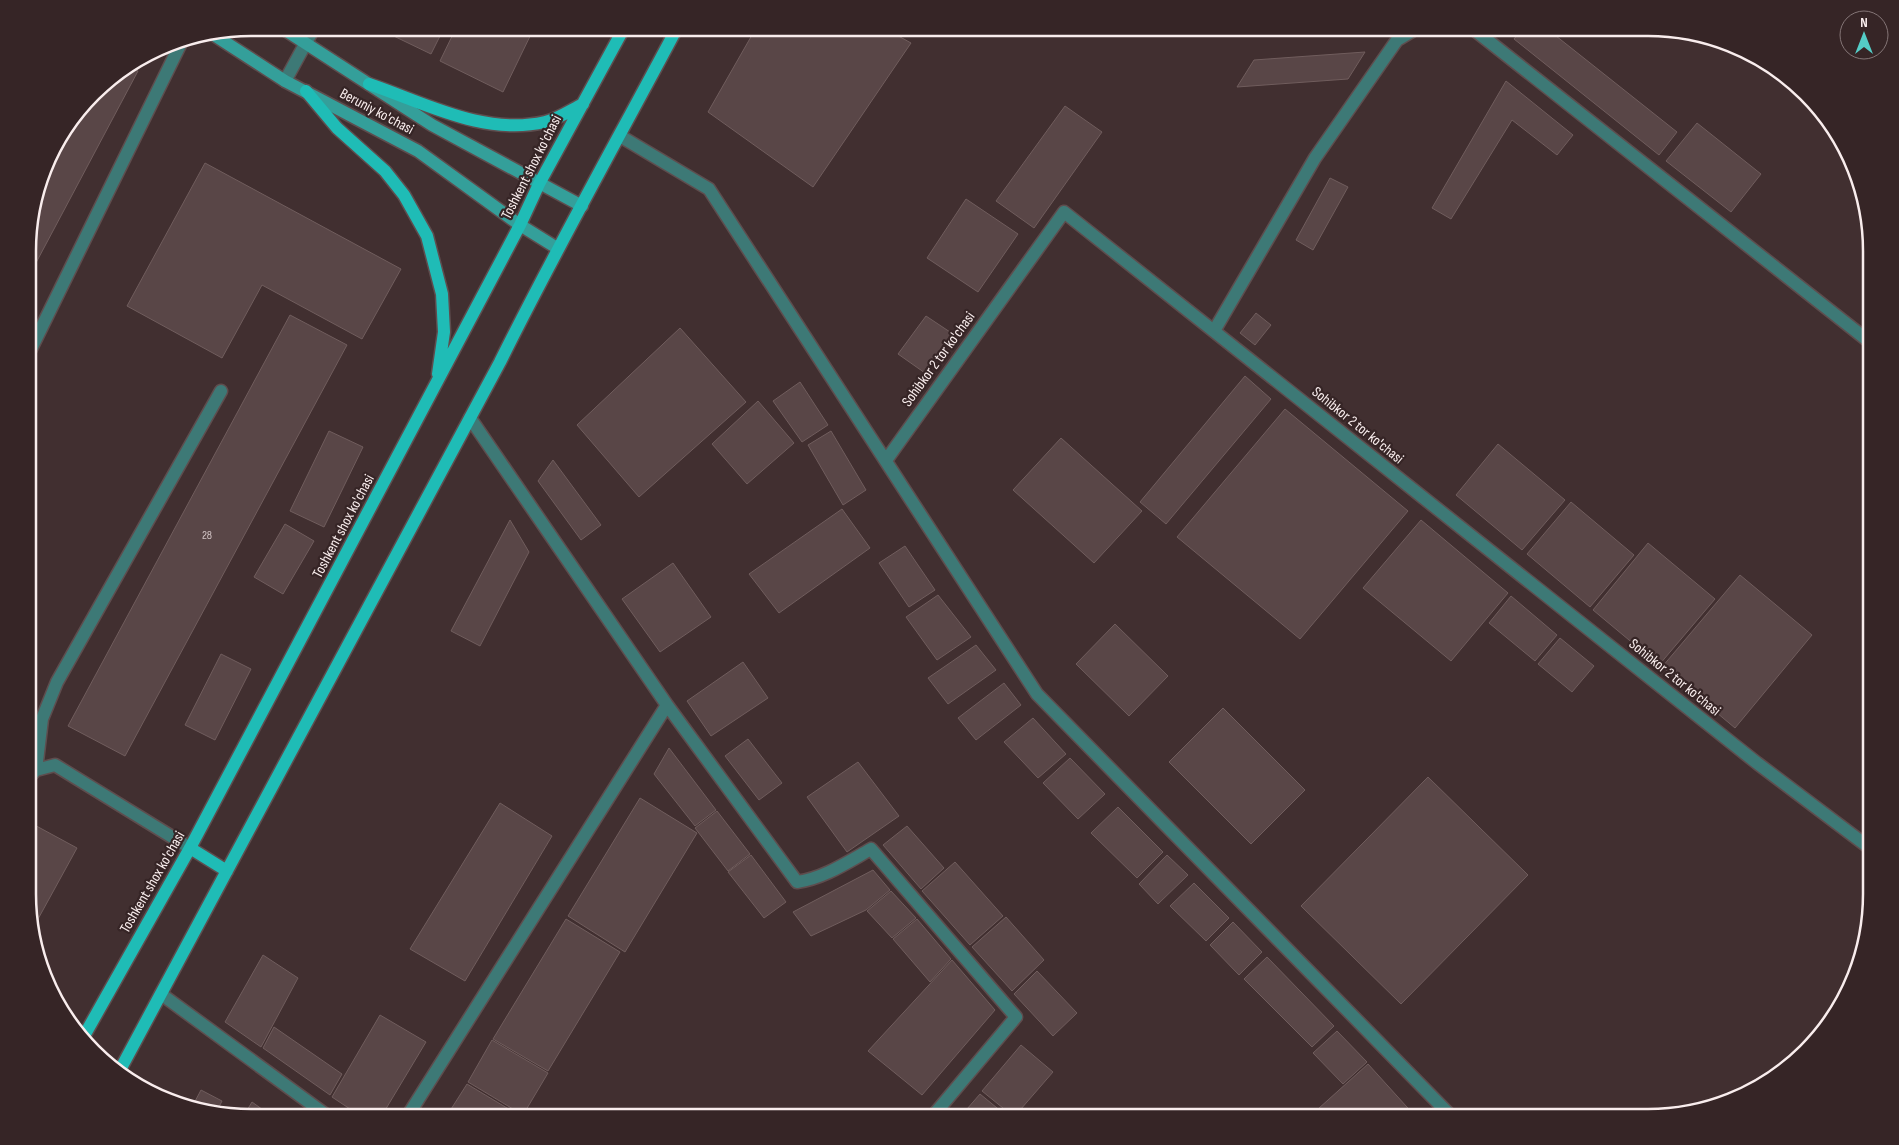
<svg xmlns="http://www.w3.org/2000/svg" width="1899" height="1145" font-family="'Sofia Sans Condensed',sans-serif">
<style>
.building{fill:#594647;stroke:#705d5d}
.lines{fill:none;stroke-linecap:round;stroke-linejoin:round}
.service-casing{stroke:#5e4d4e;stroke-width:15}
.minor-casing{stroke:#5e4d4e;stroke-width:15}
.secondary-casing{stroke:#5e4d4e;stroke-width:15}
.primary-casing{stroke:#5e4d4e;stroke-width:15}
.service{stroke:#3d7976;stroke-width:12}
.minor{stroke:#3d7976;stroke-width:12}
.secondary{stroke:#349f9a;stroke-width:12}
.primary{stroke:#1fbcb6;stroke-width:12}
.labels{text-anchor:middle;stroke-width:4.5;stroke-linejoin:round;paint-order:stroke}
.number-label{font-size:12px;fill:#d1c3c4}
.street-label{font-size:15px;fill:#f9eded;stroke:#362526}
.rim{fill:none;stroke:#f9eded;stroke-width:2.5}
</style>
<rect width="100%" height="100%" fill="#412f30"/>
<path class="building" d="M377,28H444L431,54Z
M456,28H534L503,92L440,61Z
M756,28H884L911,43L813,187L708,112Z
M1523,28H1546L1677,132L1659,155L1514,39Z
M1365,52L1348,79L1237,87L1254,60Z
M130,67L138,71L29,276V222L51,152L103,83Z
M1506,81L1573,135L1557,155L1512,120L1451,219L1432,208Z
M1065,106L1102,132L1034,228L996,201Z
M1697,123L1761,174L1731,212L1666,161Z
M205,163L401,269L362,339L262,285L222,358L127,306Z
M1330,178L1348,187L1313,250L1296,240Z
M966,199L1018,234L978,292L927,258Z
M1256,313L1271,325L1255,345L1240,333Z
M290,315L347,345L125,756L68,726Z
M926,316L953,334L925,373L898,354Z
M680,328L746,402L639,497L577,425Z
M1245,376L1271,399L1166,524L1140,502Z
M800,382L828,425L802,442L773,401Z
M758,401L794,443L747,484L712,444Z
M1285,409L1408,511L1300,639L1177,537Z
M329,431L363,447L324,527L290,511Z
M831,431L866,490L843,505L808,445Z
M1061,438L1142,511L1094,563L1013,490Z
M1498,444L1565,500L1522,550L1456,495Z
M553,460L601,525L581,540L538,481Z
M1571,502L1634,555L1590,607L1527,554Z
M842,509L870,548L779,613L749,574Z
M510,520L529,552L480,646L451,631Z
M1421,520L1508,593L1451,661L1363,588Z
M285,524L314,541L283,594L254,577Z
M1648,543L1715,599L1659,665L1593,610Z
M905,546L935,590L909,607L879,563Z
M673,563L711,617L660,652L622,599Z
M1740,575L1812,635L1735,728L1662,667Z
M938,595L971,637L937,660L906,617Z
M1511,596L1557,635L1535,661L1489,623Z
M1115,624L1168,676L1129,716L1076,664Z
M1560,638L1594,666L1572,692L1538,664Z
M976,645L996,670L948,704L928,678Z
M221,654L251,669L215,740L185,725Z
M743,662L768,698L711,736L687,701Z
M1004,683L1021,705L976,740L958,718Z
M1223,708L1305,790L1251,844L1169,762Z
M1033,718L1066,754L1038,778L1004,742Z
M748,739L782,783L759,800L725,756Z
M669,748L716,810L695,826L654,774Z
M1070,758L1105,794L1078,819L1043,783Z
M858,762L899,816L847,852L807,797Z
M1428,777L1528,875L1401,1004L1301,906Z
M640,798L697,833L625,952L568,916Z
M500,803L552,836L465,981L410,949Z
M1118,807L1163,852L1137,878L1091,833Z
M717,811L750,854L728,871L695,828Z
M29,822L77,848L32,930L29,923Z
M907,826L944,868L921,889L883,845Z
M751,855L786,902L764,918L728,872Z
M1167,855L1188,875L1158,904L1139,884Z
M955,862L1003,916L970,945L922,891Z
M873,870L890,890L866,910L811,936L793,912Z
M1194,883L1229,918L1206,941L1170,906Z
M891,891L916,918L892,938L867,911Z
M1006,917L1044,960L1012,991L972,947Z
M566,919L620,952L548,1071L493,1039Z
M917,919L951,959L930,982L893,939Z
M1233,922L1262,952L1239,975L1210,945Z
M263,955L298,978L261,1047L225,1022Z
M1267,957L1334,1026L1312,1047L1244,979Z
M952,960L995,1010L922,1095L868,1051Z
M1037,971L1077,1013L1053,1036L1014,994Z
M380,1015L426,1042L381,1117H362L332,1097Z
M274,1027L342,1074L330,1095L263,1048Z
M1337,1031L1367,1062L1343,1084L1313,1053Z
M492,1040L548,1073L523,1115L468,1082Z
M1021,1045L1053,1072L1014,1117L982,1091Z
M1368,1064L1416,1117H1325L1318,1109Z
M467,1084L522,1117H446Z
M201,1090L222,1101L216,1113L191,1109Z
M980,1094L1008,1117H960Z
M252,1102L273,1117H243Z"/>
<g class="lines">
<g class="service-casing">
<path id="service" d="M29,353L182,41
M36,770L42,719L57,682L221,391
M29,777L36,770L55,765L190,848"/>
</g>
<g class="minor-casing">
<path id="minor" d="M1472,28L1871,343
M285,81L314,28
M620,136L709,189L1037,694L1452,1117
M1214,331L1315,158L1397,40L1417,28
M470,418L667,705L797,882C824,878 846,863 871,849L1016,1017L932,1117
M887,459L1064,212L1757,763L1871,849
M161,994L329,1117
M407,1117L667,705"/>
</g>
<g class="secondary-casing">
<path id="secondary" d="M282,28L432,125L582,206
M214,35L285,81L418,151L520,225L557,248"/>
</g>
<g class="primary-casing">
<path id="primary" d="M369,84C425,103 484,136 545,122C558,119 571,110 583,104
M306,91L337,128L385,171L404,195L427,236L442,294L444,332L438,374
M190,848L227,871
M84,1036L190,848L520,225L539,184L624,28
M120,1070L500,362C556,249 618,139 677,28"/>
</g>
<use href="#service" class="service"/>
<use href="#minor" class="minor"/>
<use href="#secondary" class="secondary"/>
<use href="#primary" class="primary"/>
</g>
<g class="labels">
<g class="number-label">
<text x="207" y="539">28</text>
</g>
<g class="street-label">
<text transform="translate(377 111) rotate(28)" y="5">Beruniy ko'chasi</text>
<text transform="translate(531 167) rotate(-63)" y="5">Toshkent shox ko'chasi</text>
<text transform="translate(938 359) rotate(-54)" y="5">Sohibkor 2 tor ko'chasi</text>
<text transform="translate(1358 425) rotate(39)" y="5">Sohibkor 2 tor ko'chasi</text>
<text transform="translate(343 526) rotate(-62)" y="5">Toshkent shox ko'chasi</text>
<text transform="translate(1675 677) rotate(39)" y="5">Sohibkor 2 tor ko'chasi</text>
<text transform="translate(152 882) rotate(-60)" y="5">Toshkent shox ko'chasi</text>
</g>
</g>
<path d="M0 0H1899V1145H0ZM251 36H1648A215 215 0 0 1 1863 251V894A215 215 0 0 1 1648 1109H251A215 215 0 0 1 36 894V251A215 215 0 0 1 251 36Z" fill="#362526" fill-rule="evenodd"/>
<path class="rim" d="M251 36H1648A215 215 0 0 1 1863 251V894A215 215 0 0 1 1648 1109H251A215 215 0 0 1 36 894V251A215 215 0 0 1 251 36Z"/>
<g transform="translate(1864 35)"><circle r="24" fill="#362526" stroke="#847576"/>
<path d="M0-4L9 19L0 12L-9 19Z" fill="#54cdc7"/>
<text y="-8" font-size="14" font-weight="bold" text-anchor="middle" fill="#f9eded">N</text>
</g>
</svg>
